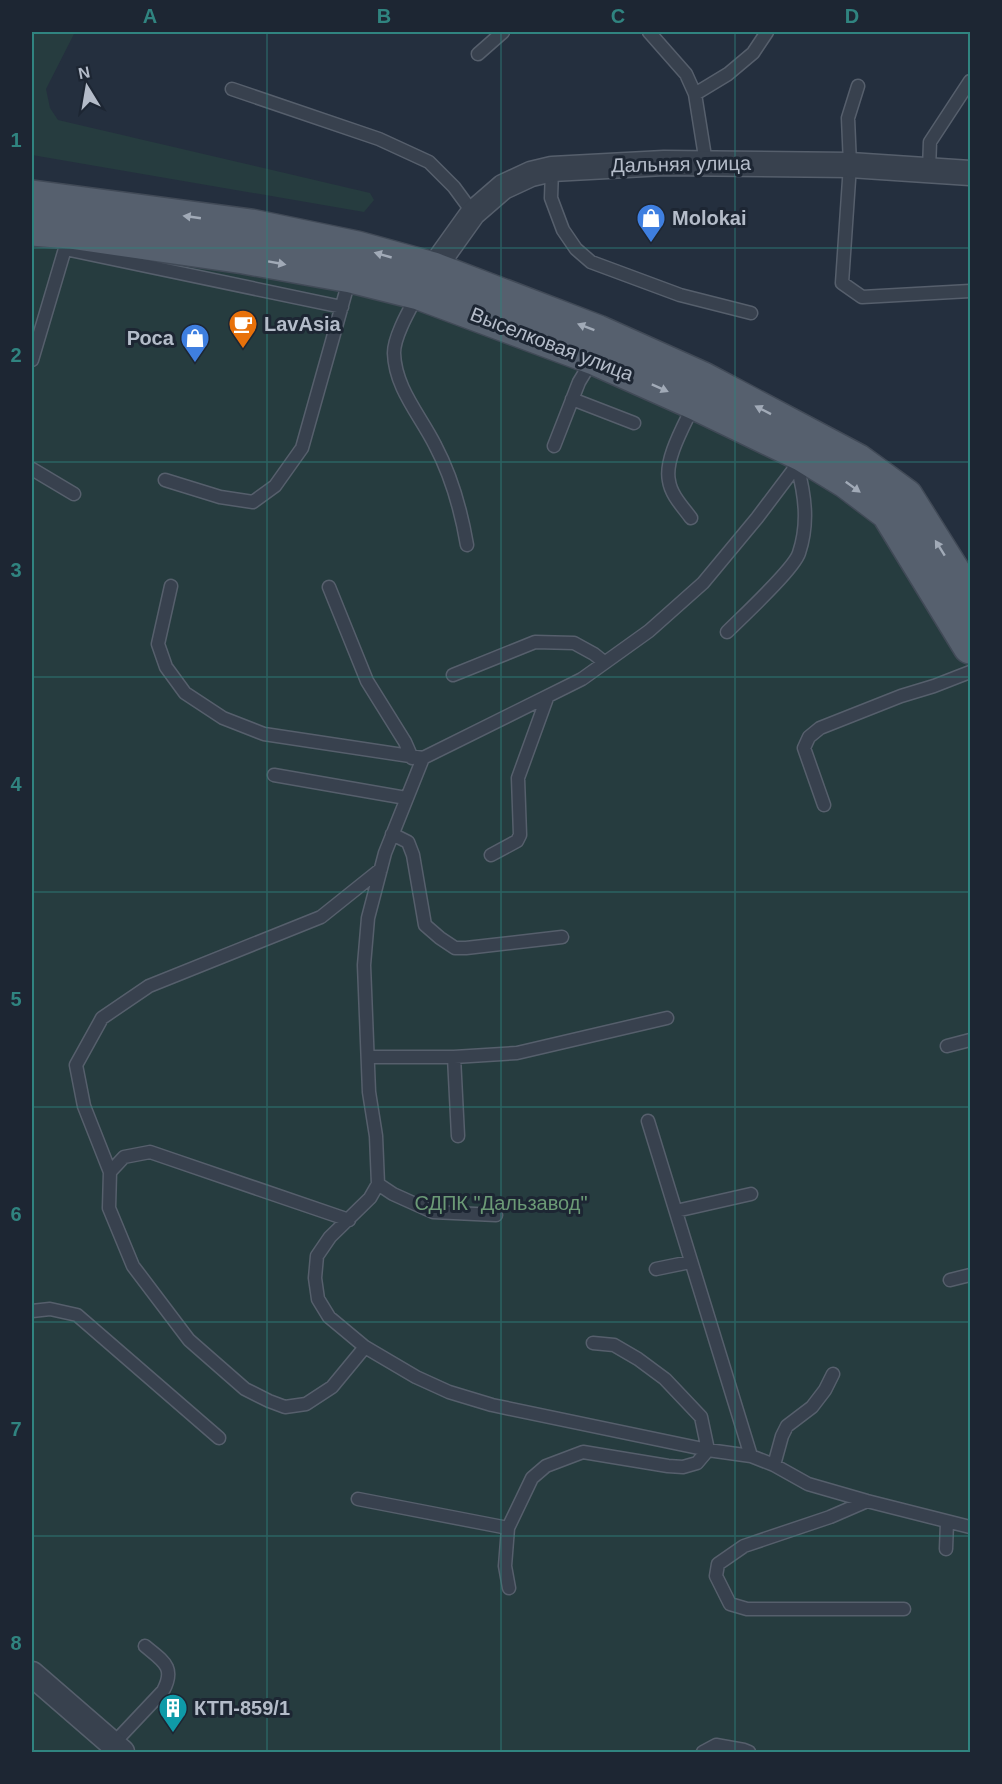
<svg xmlns="http://www.w3.org/2000/svg" width="1002" height="1784" font-family="Arial,sans-serif">
<style>
.green{fill:#263c3f}
.lines{fill:none;stroke-linecap:round;stroke-linejoin:round}
.service-casing{stroke:#565f6c;stroke-width:15}
.minor-casing{stroke:#565f6c;stroke-width:27}
.primary-casing{stroke:#414a57;stroke-width:36}
.service{stroke:#38414e;stroke-width:12}
.minor{stroke:#38414e;stroke-width:24}
.primary{stroke:#56606e;stroke-width:33}
.oneway{fill:#a1aab7}
.grid{fill:none;stroke:#308480;stroke-width:1.5;stroke-opacity:0.55}
.labels{text-anchor:middle;stroke-width:6;stroke-linejoin:round;paint-order:stroke}
.street-label{font-size:20px;fill:#b4bcc9;stroke:#1d2633}
.poi-label{font-size:20px;font-weight:bold;fill:#b4bcc9;stroke:#1d2633;text-anchor:start}
.park-label{font-size:20px;fill:#6b9a76;stroke:#1d2633}
.neatline{fill:none;stroke:#308480;stroke-width:2}
.grid-label{font-size:20px;text-anchor:middle;font-weight:bold;fill:#308480}
</style>
<rect width="100%" height="100%" fill="#242f3e"/>
<path class="green" d="M32,32H75L46,89L50,108L58,120L370,193L374,200L364,212L32,155Z
M32,230L412,296L702,413L882,520L970,653V1752H32Z"/>
<g class="lines">
<g class="service-casing">
<path id="service" d="M649,32L686,74L695,94
M478,54L503,32
M858,86L848,118L850,165L842,283L862,297L970,291
M232,89L379,139L429,162L454,187L473,213
M706,163L695,94L728,74L753,53L767,32
M552,169L551,198L563,230L576,249L591,262L680,295L751,313
M929,170L930,142L970,81
M65,249L342,307
M418,294C410,309 394,336 394,353C395,388 420,415 435,445C452,477 461,510 467,545
M32,360L67,242
M572,399L634,423
M554,446L579,382L593,359
M32,469L74,494
M165,480L220,497L253,502L275,486L302,448L350,277
M691,518C683,507 671,495 669,481C664,459 685,424 694,404
M171,586L158,644L166,667L185,693L223,718L264,734L423,758
M329,587L367,681L405,742L412,758
M727,632C742,617 794,569 799,553C809,523 805,495 797,465
M453,675L535,642L574,643L594,654L604,662
M274,775L406,798
M824,805L804,748L809,737L820,728L901,696L934,686L970,672
M392,834L408,842L413,855L425,925L440,938L455,948H466L562,937
M491,855L517,841L520,835L518,778L547,698
M947,1046L970,1040
M368,1057H454L517,1053L667,1018
M454,1057L458,1136
M648,1121L751,1456L774,1465L808,1484L867,1501L970,1527
M110,1172L84,1106L76,1065L102,1018L149,986L321,917L381,869
M378,1184L393,1194L433,1212L496,1215
M676,1211L751,1194
M349,1220L150,1152L124,1157L110,1172L109,1208L133,1266L189,1340L245,1389L269,1401L285,1407L306,1404L332,1387L365,1347
M656,1269L690,1262
M950,1280L970,1275
M32,1311L50,1309L77,1315L219,1438
M751,1456L708,1450L492,1405L449,1392L416,1377L365,1347L329,1317L318,1299L315,1278L317,1256L330,1237L370,1198L378,1184L376,1136L369,1092L364,965L368,918L385,853L423,758L582,679L649,631L703,583L757,518L803,457
M774,1465L782,1436L787,1426L812,1407L825,1390L833,1374
M358,1499L508,1528
M867,1501L830,1517L744,1546L718,1564L716,1576L730,1604L747,1609H904
M946,1549L947,1522
M509,1588L505,1566L508,1528L532,1478L546,1466L583,1452L668,1466L683,1467L697,1463L708,1450L701,1417L665,1379L638,1359L614,1345L593,1343
M113,1744L163,1691C176,1667 163,1661 145,1646
M703,1752L716,1745L744,1750L749,1752"/>
</g>
<g class="minor-casing">
<path id="minor" d="M433,269L473,213L503,187L531,174L552,169L664,163L850,165L970,173
M32,1674L122,1752"/>
</g>
<g class="primary-casing">
<path id="primary" d="M32,197L251,226L357,248L433,269L598,332L703,379L858,461L906,496L970,598
M32,229L70,232L244,257L351,276L419,293L594,358L695,403L803,455L847,482L888,513L970,647"/>
</g>
<use href="#service" class="service"/>
<use href="#minor" class="minor"/>
<use href="#primary" class="primary"/>
</g>
<defs><path id="oneway-solid" d="M-6-.8H1V-3.2L6.5 0L1 3.2V.8H-6Z" transform="scale(1.5)"/></defs>
<g class="oneway">
<use href="#oneway-solid" transform="translate(192 217) rotate(-172)"/>
<use href="#oneway-solid" transform="translate(383 255) rotate(-164)"/>
<use href="#oneway-solid" transform="translate(277 263) rotate(10)"/>
<use href="#oneway-solid" transform="translate(586 327) rotate(-159)"/>
<use href="#oneway-solid" transform="translate(660 388) rotate(24)"/>
<use href="#oneway-solid" transform="translate(763 410) rotate(-153)"/>
<use href="#oneway-solid" transform="translate(853 487) rotate(36)"/>
<use href="#oneway-solid" transform="translate(940 548) rotate(-122)"/>
</g>
<path class="grid" d="M267,32V1752M501,32V1752M735,32V1752M32,248H970M32,462H970M32,677H970M32,892H970M32,1107H970M32,1322H970M32,1536H970"/>
<defs>
<g id="shop-pin" transform="scale(1.5)"><path d="M0 17L-7.5 6A9.5 9.5 0 1 1 7.5 6Z" fill="#3f7fe0" stroke="#1d2633"/><path d="M-5-2.5h2.3a2.7 3.5 0 0 1 5.4 0H5L5.5 6h-11ZM-1.5-2.5h3a1.5 2.3 0 0 0-3 0Z" fill="#fff"/></g>
<g id="cafe-pin" transform="scale(1.5)"><path d="M0 17L-7.5 6A9.5 9.5 0 1 1 7.5 6Z" fill="#e8710a" stroke="#1d2633"/><path d="M-5.5-4.5H6V0H3Q3 3.5 0 3.5H-2.5Q-5.5 3.5-5.5 0ZM3-3.2v2h1.7v-2ZM-6 4.5H4V6H-6Z" fill="#fff"/></g>
<g id="building-pin" transform="scale(1.5)"><path d="M0 17L-7.5 6A9.5 9.5 0 1 1 7.5 6Z" fill="#0f9aa8" stroke="#1d2633"/><path d="M-4-6H4V6H1V3H-1V6H-4ZM-2.5-4.3h1.7v1.8h-1.7ZM.8-4.3h1.7v1.8H.8ZM-2.5-1h1.7V.8h-1.7ZM.8-1h1.7V.8H.8Z" fill="#fff"/></g>
</defs>
<g fill-rule="evenodd">
<use href="#shop-pin" x="651" y="218"/>
<use href="#cafe-pin" x="243" y="324"/>
<use href="#shop-pin" x="195" y="338"/>
<use href="#building-pin" x="173" y="1708"/>
</g>
<g class="labels">
<g class="street-label">
<text transform="translate(681 164) rotate(-1)" y="7">Дальняя улица</text>
<text transform="translate(552 344) rotate(21)" y="7">Выселковая улица</text>
</g>
<g class="poi-label">
<text x="672" y="225">Molokai</text>
<text x="264" y="331">LavAsia</text>
<text x="174" y="345" text-anchor="end">Роса</text>
<text x="194" y="1715">КТП-859/1</text>
</g>
<g class="park-label">
<text x="501" y="1210">СДПК "Дальзавод"</text>
</g>
</g>
<rect width="1002" height="1784" fill="none" stroke="#1d2633" stroke-width="66"/>
<g transform="translate(87 87) rotate(349)" stroke="#1d2633" stroke-width="4.5" paint-order="stroke">
<path d="M0-4.5L10 22L0 15L-10 22Z" fill="#b4bcc9"/>
<text y="-9" font-size="16" font-weight="bold" text-anchor="middle" fill="#b4bcc9">N</text>
</g>
<rect x="33" y="33" width="936" height="1718" class="neatline"/>
<g class="grid-label">
<text x="150" y="23">A</text>
<text x="384" y="23">B</text>
<text x="618" y="23">C</text>
<text x="852" y="23">D</text>
<text x="16" y="147">1</text>
<text x="16" y="362">2</text>
<text x="16" y="577">3</text>
<text x="16" y="791">4</text>
<text x="16" y="1006">5</text>
<text x="16" y="1221">6</text>
<text x="16" y="1436">7</text>
<text x="16" y="1650">8</text>
</g>
</svg>
